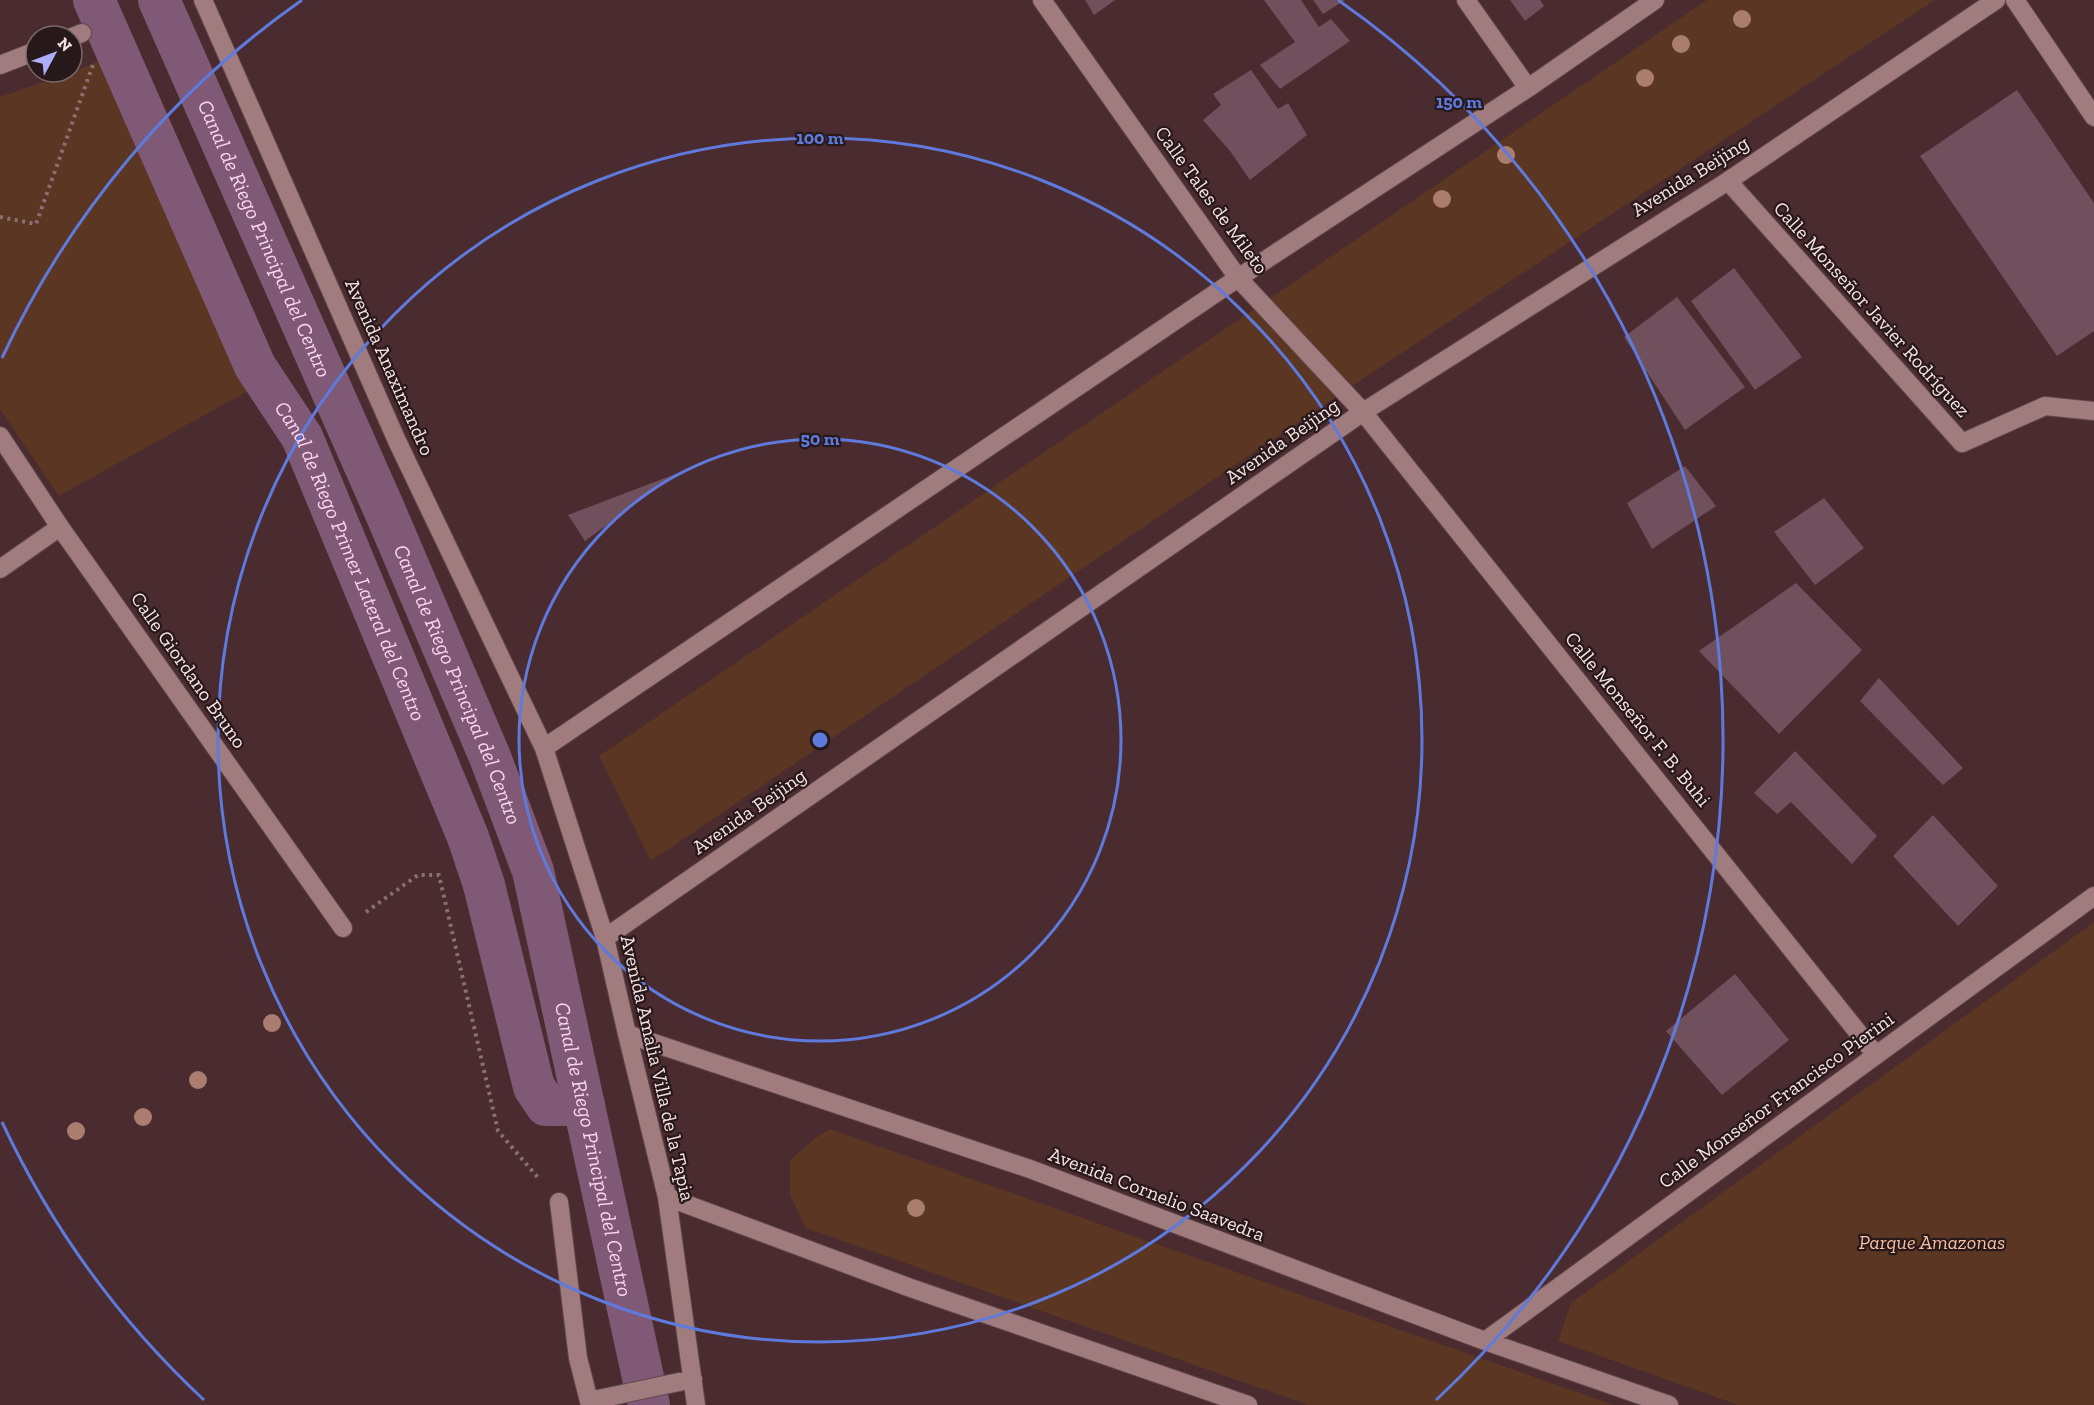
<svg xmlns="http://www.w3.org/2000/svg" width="2094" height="1405" font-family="'Zilla Slab',serif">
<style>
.green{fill:#5a3623}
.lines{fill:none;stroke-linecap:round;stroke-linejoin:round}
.canal{stroke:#7f5976;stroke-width:42}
.building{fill:#70505c}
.minor-casing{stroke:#63484c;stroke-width:20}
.path{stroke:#8b7073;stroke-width:4;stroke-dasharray:3 4.5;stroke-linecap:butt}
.minor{stroke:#a17c7f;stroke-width:18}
.tree{fill:#aa7d6f}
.ring{fill:none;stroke:#5e7adc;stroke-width:3}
.labels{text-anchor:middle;stroke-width:4.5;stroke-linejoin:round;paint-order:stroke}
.street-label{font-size:20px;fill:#f7e2e4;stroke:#27181a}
.park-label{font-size:20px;font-style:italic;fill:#f9c0a3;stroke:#27181a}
.water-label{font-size:21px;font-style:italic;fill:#fcd5f2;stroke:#27181a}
.centre{fill:#5e7adc;stroke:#27181a;stroke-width:3}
.ring-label{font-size:18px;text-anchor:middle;font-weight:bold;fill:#5e7adc;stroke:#27181a;stroke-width:4.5;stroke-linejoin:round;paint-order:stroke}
</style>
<rect width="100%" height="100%" fill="#4a2b2f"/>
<path class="green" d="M1707,0H1935L1343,392L651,861L599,756Z
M108,57L248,391L59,496L0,409V97L72,72Z
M2094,922V1405H1738L1558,1341L1571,1303Z
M830,1129L1614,1405H1308L806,1228L790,1195V1160L814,1139Z"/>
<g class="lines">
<g class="canal">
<path id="s1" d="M94,0L255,366L302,437L468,837L484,885L534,1087L546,1105H584"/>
<path id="s2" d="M159,0L384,509L490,757L533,871L649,1405"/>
</g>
</g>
<path class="building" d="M1085,0H1115L1094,15Z
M1264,0H1301L1319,27L1331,19L1350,41L1280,89L1260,65L1295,42Z
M1313,0H1345L1323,14Z
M1510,0H1540L1544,6L1525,21Z
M1251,70L1278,109L1288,103L1307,135L1250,180L1230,151L1203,120L1221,105L1213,94Z
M2017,90L2094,203V331L2057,356L1920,156Z
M1734,268L1802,357L1755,390L1691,301Z
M1677,297L1745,387L1685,430L1624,337Z
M1685,466L1716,506L1652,549L1627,503Z
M678,473L585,541L568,515Z
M1824,498L1864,548L1815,585L1774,532Z
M1796,583L1862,650L1779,734L1699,651Z
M1879,678L1963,768L1943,785L1860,701Z
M1795,751L1877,836L1852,864L1791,802L1777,814L1754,793Z
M1933,815L1998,886L1958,926L1893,856Z
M1735,974L1789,1040L1722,1095L1666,1031Z"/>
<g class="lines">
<g class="minor-casing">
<path id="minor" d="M203,0L397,441L544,748L605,938L627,1034L667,1197L696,1405
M1042,0L1238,278L1363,412L1876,1055
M1466,0L1528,88
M2015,0L2094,117
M72,37L82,33
M0,65L36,51
M1728,181L1962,443L2045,406L2094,411
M0,436L60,527L343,928
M0,569L60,527
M544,748L1238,278L1528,88L1655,0
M605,938L1363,412L1728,181L1996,0
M627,1034L1030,1169L1485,1341L1669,1405
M667,1197L908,1287L1248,1405
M559,1202L578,1358L590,1405
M1485,1341L2094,896
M589,1401L693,1379"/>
</g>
<path class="path" d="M0,217L36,224L94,62
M366,912L418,875H439L498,1131L540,1180"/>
<use href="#minor" class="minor"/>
</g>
<g class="tree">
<circle cx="1742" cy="19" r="9"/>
<circle cx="1681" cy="44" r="9"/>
<circle cx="1645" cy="78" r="9"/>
<circle cx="1506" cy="155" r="9"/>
<circle cx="1442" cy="199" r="9"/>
<circle cx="272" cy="1023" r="9"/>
<circle cx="198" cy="1080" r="9"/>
<circle cx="143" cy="1117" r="9"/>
<circle cx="76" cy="1131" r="9"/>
<circle cx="916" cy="1208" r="9"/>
</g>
<g class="ring">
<circle cx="820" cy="740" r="301"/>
<circle cx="820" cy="740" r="602"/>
<path d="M204 1400A903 903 0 0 1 2 1122M2 358A903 903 0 0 1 302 0M1338 0A903 903 0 0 1 1436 1400"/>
</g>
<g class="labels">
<g class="street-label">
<text transform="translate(1690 176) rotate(-32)" y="7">Avenida Beijing</text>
<text transform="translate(1212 200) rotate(54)" y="7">Calle Tales de Mileto</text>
<text transform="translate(1872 309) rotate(48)" y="7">Calle Monseñor Javier Rodríguez</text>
<text transform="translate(390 367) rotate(66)" y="7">Avenida Anaximandro</text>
<text transform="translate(1282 441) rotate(-35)" y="7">Avenida Beijing</text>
<text transform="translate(189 670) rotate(55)" y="7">Calle Giordano Bruno</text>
<text transform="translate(1638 719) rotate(51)" y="7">Calle Monseñor F. B. Buhi</text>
<text transform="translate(749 811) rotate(-35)" y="7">Avenida Beijing</text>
<text transform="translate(658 1068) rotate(77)" y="7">Avenida Amalia Villa de la Tapia</text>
<text transform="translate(1776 1100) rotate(-36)" y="7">Calle Monseñor Francisco Pierini</text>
<text transform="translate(1157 1194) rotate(21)" y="7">Avenida Cornelio Saavedra</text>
</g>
<g class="park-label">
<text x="1932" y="1249">Parque Amazonas</text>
</g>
<g class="water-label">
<text dy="7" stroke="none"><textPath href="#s2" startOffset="261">Canal de Riego Principal del Centro</textPath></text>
<text dy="7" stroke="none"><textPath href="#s1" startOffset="618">Canal de Riego Primer Lateral del Centro</textPath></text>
<text dy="7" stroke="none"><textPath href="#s2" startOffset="747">Canal de Riego Principal del Centro</textPath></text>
<text dy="7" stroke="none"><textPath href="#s2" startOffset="1233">Canal de Riego Principal del Centro</textPath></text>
</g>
</g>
<circle cx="820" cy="740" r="9" class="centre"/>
<g class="ring-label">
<text x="1459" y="108">150 m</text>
<text x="820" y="144">100 m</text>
<text x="820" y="445">50 m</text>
</g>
<g transform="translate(54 54) rotate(49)"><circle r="28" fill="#27181a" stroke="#7a696b" stroke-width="1.5"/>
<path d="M0-4.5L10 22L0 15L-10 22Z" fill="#abaffb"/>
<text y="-9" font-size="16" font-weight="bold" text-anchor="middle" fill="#f7e2e4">N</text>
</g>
</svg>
